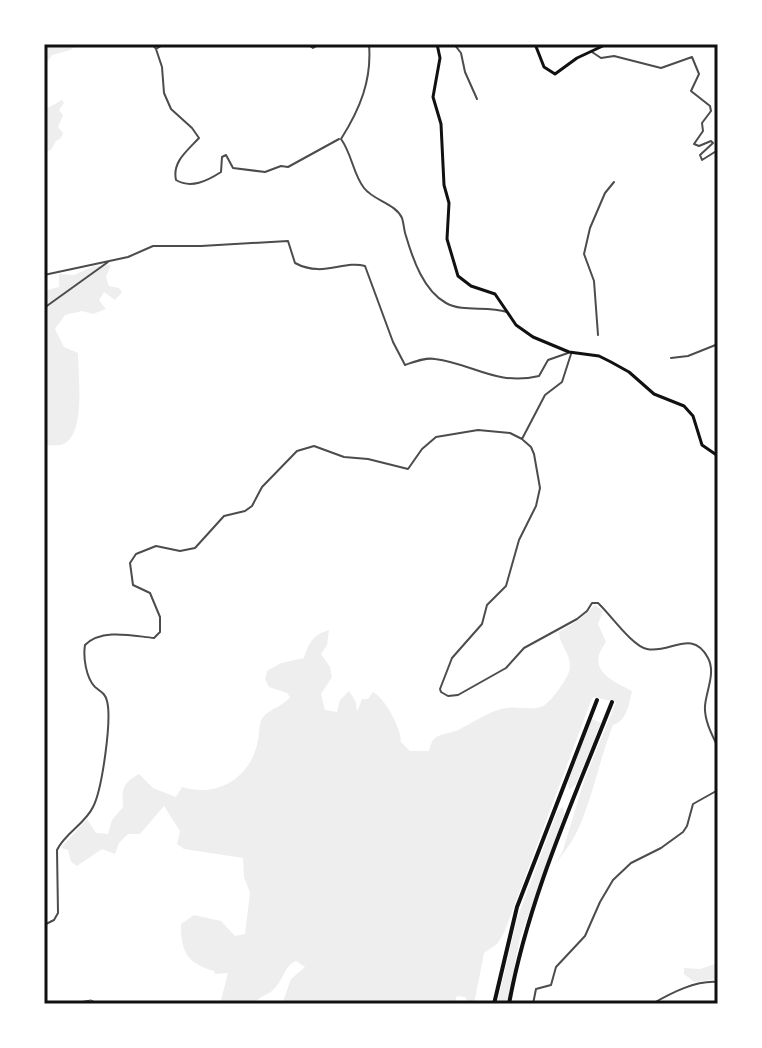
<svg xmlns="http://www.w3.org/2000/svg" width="762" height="1048" font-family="Poppins,sans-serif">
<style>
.green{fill:#eee}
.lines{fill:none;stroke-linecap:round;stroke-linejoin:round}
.service{stroke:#4c4c4c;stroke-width:1}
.minor{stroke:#4c4c4c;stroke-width:2}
.secondary{stroke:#111;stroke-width:3}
.motorway{stroke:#111;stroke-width:4}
.neatline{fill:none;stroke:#111;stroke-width:3}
</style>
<rect width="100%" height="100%" fill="#fff"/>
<path class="green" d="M44,44H79L70,50L52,55L44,67Z
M62,100L64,103L59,110L63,115L58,127L63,133L61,138L56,141L51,150L44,152V110Z
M111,265L106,277L109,286L119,288L122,292L115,300L104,292L99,300L106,309L93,314L82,311L65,315L55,329L64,347L78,353C78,375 85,425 68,441C61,448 52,444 44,446V291L59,287V274L74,275L94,266Z
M595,605L603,611L598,624L606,642C586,669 609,679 632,691C629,704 627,721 613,725C600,758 594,792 580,825C574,840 563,854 553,867L562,853L584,781L616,702L593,697L591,701L504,933L497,944L484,953L474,1004L468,1002L465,997L457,996L455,1001L441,1000L436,1004H282L291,979L305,967L296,961C284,966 284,979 275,988C269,995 260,996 253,1004H220L228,973L215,974L214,971C186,963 181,951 181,924L194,915L221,921L235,936L245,934L250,893L244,877L243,858L184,849L177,844L180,831L164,806L140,834H128L119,843L115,854L102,849L77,866L71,862L68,850L61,848L87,819L96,833L108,834L112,820L123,807C122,790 122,783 139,774L153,788L176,797L182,787C218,798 251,778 258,740C260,733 258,722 264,716C272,708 283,706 290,697L287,693L269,687L265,679L267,671L281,663L304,658C309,642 313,635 329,630L327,645L321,654L330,667L332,677L321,694L325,710L337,712L340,700L349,691L356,702L357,712L362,699H368L373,692C385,698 401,728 401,742L410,751H429C429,750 432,741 433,740C438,734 450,733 456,731C473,723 488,711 506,708C518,706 533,711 543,706C551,702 565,682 569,672C574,656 559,646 559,632L579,620Z
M592,719L601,723L576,784L569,790L568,781Z
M563,806L564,815L520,938L507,1004H497L517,919L557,812Z
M718,945V979L694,982L684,974V968L700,969L715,964Z"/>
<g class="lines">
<path class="service" d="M67,1004L91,1000L99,1004"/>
<path class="minor" d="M152,44L156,49L164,44
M307,44L313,48L320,44
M369,44C372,80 360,109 341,139C352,154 353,174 364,188C374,201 395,203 402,218C404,224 404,231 406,236C413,260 424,291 446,303C464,313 487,305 507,312
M454,44L461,53L465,72L477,99
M156,49L162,67L164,93L171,109L192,128L199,138C187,151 172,162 176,180C191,189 207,181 221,172L222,157L226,155L233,168L265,172L281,166L288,167L339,139
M592,52L601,58L614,56L661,68L692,57L699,74L691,91L710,106L711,111L702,123L703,131L694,144L699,146L711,141L713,143L700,155L702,160L718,150
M44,275L128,257L153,246H201L288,241L295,263C323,278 343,260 365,266L393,342L405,365C414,362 425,357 435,359C474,364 496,386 539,376L548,360L568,353
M44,308L108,262
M598,335L594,281L584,254L590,228L605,193L614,182
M671,358L688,356L718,344
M523,440L531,447L534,454L540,488L536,506L519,540L506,586L487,605L482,624L452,658L440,689L441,692L448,696L458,695L506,668L524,648L577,619L587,611L592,603H598C611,615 632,646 647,649C670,654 692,628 708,658C716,673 706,691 705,706C704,720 712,735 718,747
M44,925L54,920L58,913L57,850C65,833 85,824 93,807C102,790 112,720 107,701C105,693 101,692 95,687C86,678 83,657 85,645C102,628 133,636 154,638L160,632V617L150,593L133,585L130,563L136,554L156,546L180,551L195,548L224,516L245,511L252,506L262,487L297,451L314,446L344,457L368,459L408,469L422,449L436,437L478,430L510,433L522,439L545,395L562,382L571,354
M533,1004L536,989L551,985L556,967L585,936L600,902L613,880L631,863L661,848L683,832L687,826L693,804L718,790
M652,1004C671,993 696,980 718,982"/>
<path class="secondary" d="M437,44L440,58L433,97L441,124L444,185L449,203L447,239L458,276L471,286L495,294L516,325L533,337L569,352L599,356L611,362L629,372L654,394L684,406L693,416L702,445L718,456
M535,44L544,67L555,74L577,58L607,44"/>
<path class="motorway" d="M494,1004L517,907L597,700
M509,1004C528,899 573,801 612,702"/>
</g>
<rect width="762" height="1048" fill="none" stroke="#ffffff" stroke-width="92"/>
<rect x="46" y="46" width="670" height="956" class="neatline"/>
</svg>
